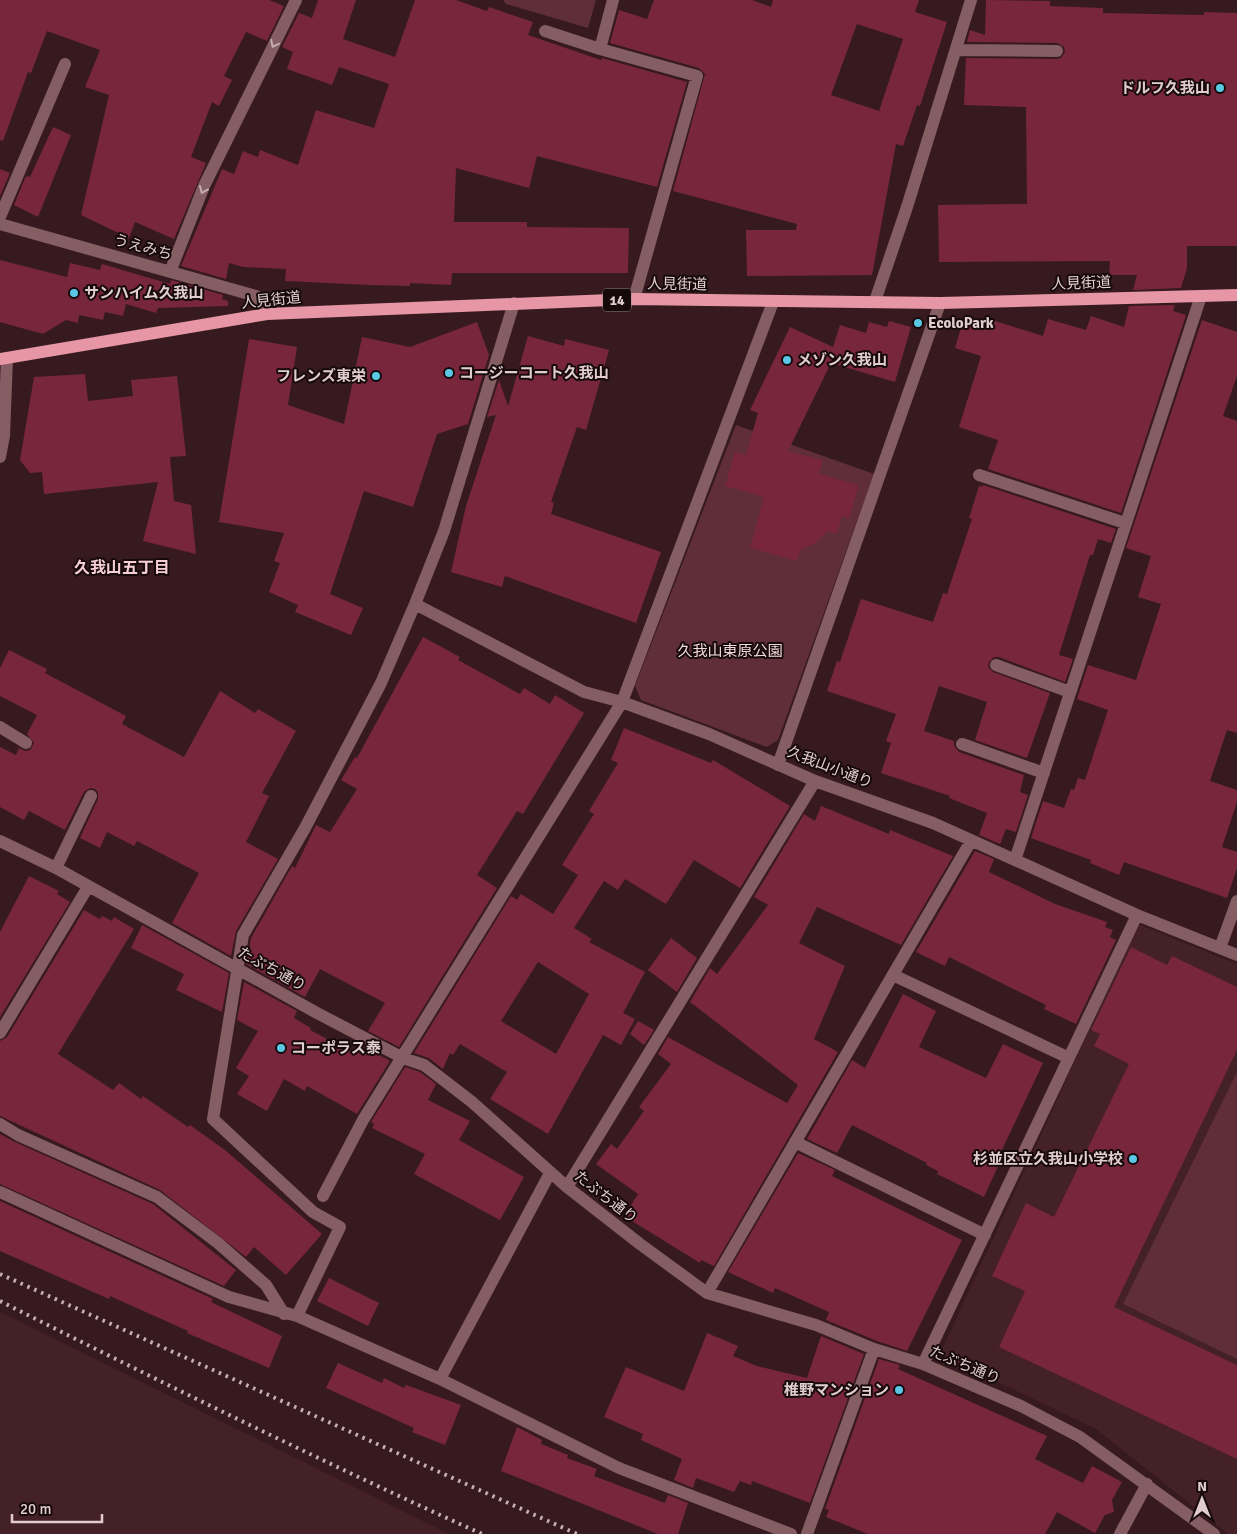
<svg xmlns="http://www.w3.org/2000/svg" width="1237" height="1534" font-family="Signika,'Noto Sans JP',sans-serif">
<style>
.built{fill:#442027}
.green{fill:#5f2e38}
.building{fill:#78263c;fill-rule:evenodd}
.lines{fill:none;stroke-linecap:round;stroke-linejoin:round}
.minor{stroke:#855e64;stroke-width:12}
.major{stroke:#e696a4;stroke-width:12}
.rail{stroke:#c5b0b2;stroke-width:4;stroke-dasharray:2.5 5;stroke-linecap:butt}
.oneway{stroke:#c5acaf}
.poi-dot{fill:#5ac8e5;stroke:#16090b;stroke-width:2}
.labels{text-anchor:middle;stroke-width:4;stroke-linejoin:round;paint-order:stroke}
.shield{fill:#16090b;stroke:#a49294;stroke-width:1}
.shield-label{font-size:14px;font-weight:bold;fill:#e1cdcf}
.poi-label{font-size:15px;font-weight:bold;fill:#e1cdcf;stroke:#16090b;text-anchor:start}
.street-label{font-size:15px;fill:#e1cdcf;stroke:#16090b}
.park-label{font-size:15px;fill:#f2d9dc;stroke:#16090b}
.neighbourhood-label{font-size:16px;font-weight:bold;fill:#f6ced4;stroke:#16090b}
</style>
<rect width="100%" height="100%" fill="#371a20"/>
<path class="built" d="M1138,924L1237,964V1534H1228L1096,1429L940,1354Z
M0,1312L449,1534H0Z"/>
<path class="green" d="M503,0H596L588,28L506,4Z
M736,425L874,474L778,740L767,747L641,700L635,686Z
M1237,1072V1359L1123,1304Z"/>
<path class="building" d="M0,0H269L284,6L267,41L246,32L224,76L232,80L219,106L212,102L191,157L206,163L174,239L135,222L129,238L81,215L109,95L85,87L100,50L47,31L31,73L28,72L3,141L0,140Z
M318,0H356L343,39L395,57L415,0H456L487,11L489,7L533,22L528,35L601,60L602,58L687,82L657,187L537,156L529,188L456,168L454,222H527V227L629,228L628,273H452L451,285L410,283V286L370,285L285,281L286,269L243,267L229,263L226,279L181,266L222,169L234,174L243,151L258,157L260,150L298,165L316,110L374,128L389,84L339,67L332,85L287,69L293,52L282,47L299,13L312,18Z
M654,0H752L771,7L773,0H919L915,12L947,22L920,106L917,105L903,146L896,144L872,275L747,276L746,230H796L797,224L673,191L705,74L699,68L610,43L619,10L647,19ZM857,24L903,39L879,111L831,95Z
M986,0L1050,1V6L1103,8V13L1204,15V12L1237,13V246H1187V268L1181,288L1133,290L1137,275H1109L1110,261L939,262L938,205L1027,204L1026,107L964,105L966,58L1057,59L1061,58L1065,52L1064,47L1057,43L967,42L970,30L985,35Z
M53,127L71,135L38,217L14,205L25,178L27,176L30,177Z
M0,169L10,173L0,196Z
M0,260L67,277L70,263L100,270L102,264L170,284L171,280L223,295L222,299L228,301V306L158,308L156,313L126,304L123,316L105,312L103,320L79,315L78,323L66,320L43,334L0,322Z
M1175,305L1173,311L1186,315L1121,513L988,469L998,440L959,427L981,356L955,348L963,321L989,329L992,320L1043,336L1048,319L1086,330L1091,316L1124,327L1129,306Z
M1202,320L1237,332V376L1223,416L1237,421V733L1227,730L1210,781L1237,790V802L1222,847L1237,852V868L1227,898L1124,862L1119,875L1090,863L1091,860L1031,838L1043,801L1064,808L1071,789L1074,790L1078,778L1085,780L1108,710L1077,699L1088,665L1136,680L1161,604L1138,597L1151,556L1126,548Z
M889,321L911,327L895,382L831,363L788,451L823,460L819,474L859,485L849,519L842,516L837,534L828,531L815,543L800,550L797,561L750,548L764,497L725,486L735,452L746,455L758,413L750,410L790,327L833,347L840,325L866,333L869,322L887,327Z
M477,322L489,355L468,424L437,434L413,507L364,491L330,594L363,608L351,635L295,612L298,605L269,592L280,563L274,561L284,533L219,522L249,339L297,347L288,405L344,424L362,337L410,347Z
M528,336L564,346L565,339L609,350L586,430L577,427L551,502L554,503L551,514L661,552L636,623L505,576L502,587L451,572L466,506L496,415L487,417L499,380L508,406Z
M85,374L88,401L133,396L131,380L177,376L186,456L170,457L174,501L191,505L196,554L143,541L158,482L44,494L42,472L30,473L20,460L34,377Z
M983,485L1116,529L1111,543L1098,539L1093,555H1090L1059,655L1073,659L1065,682L999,657H994L989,662L988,667L993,672L1050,693L1027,758L975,740L987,702L939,686L924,731L954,741V746L959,752L1024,775L1020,792L1028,795L1016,832L1006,829L1000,844L979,835L987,813L949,798L950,796L881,773L891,743L886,741L896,714L827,691L837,661L840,662L861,599L933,622L943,593L947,594L972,519L969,518L979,486L982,487Z
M423,637L460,657L458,660L520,694L524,688L550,704L555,695L584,713L523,814L517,811L477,875L497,888L399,1047L368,1031L385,1003L320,969L305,997L246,964L251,938L292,866L295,868L316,825L330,832L357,789L341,780L355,757L357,758Z
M9,650L47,669L45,673L126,716L122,724L184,757L220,691L255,713L258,709L296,731L262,793L269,796L246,842L278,859L236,931L231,956L172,923L199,873L137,841L134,846L107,832L100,848L80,838L98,799V792L95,789L90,788L84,792L65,830L29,811L24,820L0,807V747L16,755L19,748L25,751L30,750L34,743L27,734L37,715L0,696V668Z
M624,728L711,763L713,760L790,806L740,888L694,860L666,904L625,879L618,890L604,881L574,928L592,939L589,942L645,972L623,1013L635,1019L621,1045L603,1035L548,1134L490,1099L507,1072L460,1044L453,1055L450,1053L443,1069L429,1058L414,1053L511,896L517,900L521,894L553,914L578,875L562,865L594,814L589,811L618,763L611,760ZM538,962L589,994L556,1054L501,1021Z
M821,806L889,834L890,830L953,856L901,945L817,907L799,943L845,966L814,1039L838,1052L714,1266L701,1260L700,1263L624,1216L638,1194L596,1164L611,1144L617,1149L644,1111L639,1107L671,1064L658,1054L668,1037L787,1103L798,1085L690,1002L710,968L717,974L768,905L754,897L804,814L815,821Z
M975,851L994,859L989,872L1055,904L1107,922L1105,927L1113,930L1110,937L1116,940L1076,1024L1044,1009L1046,1005L949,957L945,966L916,952Z
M29,876L59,891L57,894L70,902L0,1017V932Z
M84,910L100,919L102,916L112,921L114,917L134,929L58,1054L113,1090L119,1083L141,1099L143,1096L188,1127L190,1125L225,1150L322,1234L286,1275L254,1247L246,1257L160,1190L0,1116V1041L7,1037Z
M142,925L229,973L222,1012L176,990L184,974L131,948Z
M671,938L697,958L677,992L648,970Z
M1131,947L1167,965L1172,956L1237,987V1050L1114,1307L1237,1365V1459L999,1347L1025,1291L992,1276L1026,1203L1054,1217L1129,1064L1094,1046L1100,1034L1091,1030Z
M244,982L297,1011L294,1018L311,1028L310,1030L354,1053L359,1044L390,1061L357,1114L307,1086L305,1091L284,1079L267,1111L237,1094L249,1076L236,1068L258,1031L237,1020Z
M903,994L936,1011L919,1047L986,1078L1003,1044L1043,1063L1000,1154L1003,1155L984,1197L937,1174L938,1171L926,1165L927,1163L852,1125L837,1153L807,1139L852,1060L865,1068Z
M638,1021L654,1030L644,1045L630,1034Z
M405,1067L420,1072L436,1084L428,1100L470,1121L459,1140L524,1177L500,1220L414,1174L425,1154L372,1128L374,1124L371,1122Z
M0,1134L15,1142L153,1204L236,1270L224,1286L0,1184Z
M798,1153L835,1170L832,1176L962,1240L907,1351L877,1341L826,1320L829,1312L775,1288L773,1293L728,1272Z
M0,1201L213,1299L211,1302L282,1336L269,1368L187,1333L188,1331L110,1296L109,1299L0,1251Z
M329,1278L379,1303L368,1326L317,1301Z
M707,1333L738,1346L733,1356L757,1366L807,1378L821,1336L864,1354L810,1503L752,1481L751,1485L740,1481L734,1492L696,1478L693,1488L674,1480L682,1459L641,1440L643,1434L604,1417L626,1367L684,1391Z
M879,1359L900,1365L898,1369L1047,1436L1035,1459L1083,1483L1092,1466L1122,1482L1112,1500L1114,1512L1105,1515L1095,1533L1057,1512L1045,1534H868L826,1517L829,1510L825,1509Z
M338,1363L382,1383L384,1378L404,1388L406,1385L461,1405L445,1445L412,1432L414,1428L326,1388Z
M517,1427L542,1440L541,1444L568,1455L567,1458L597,1469L594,1476L665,1503L668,1495L688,1503L678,1534H658L501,1471Z"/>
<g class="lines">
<path class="minor" d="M613,0L600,49L697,76L634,299
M545,31L600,49
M956,50L1057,51
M0,217L65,64
M0,224L256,296L267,314
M170,272L204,186L296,0
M875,301L907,207L971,0
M0,457L4,436L7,358
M979,475L1125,523
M415,604L584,692L622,702L709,734L815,781L933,823L1137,915L1237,955
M996,665L1070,692
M0,727L26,743
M962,744L1044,773
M778,765L940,303
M0,841L56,868L317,1013L403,1058L424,1065L472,1102L567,1187L640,1244L707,1293L816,1325L874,1349L923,1364L1021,1406L1080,1437L1214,1534
M1015,860L1201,296
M56,868L91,796
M1220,948L1237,901
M893,975L1069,1058
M0,1033L88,887
M0,1124L18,1135L157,1197L218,1243L266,1285L284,1314
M795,1142L985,1235
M567,1187L815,781
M0,1192L229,1297L297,1316L440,1379L619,1468L791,1534
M323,1196L363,1120L622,702L773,302
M707,1293L971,841
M297,1316L340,1227L313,1212L213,1119L243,935L305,828L381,683L415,604L444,531L514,303
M923,1364L1137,915
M440,1379L550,1173
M807,1534L874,1349
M1120,1534L1147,1484"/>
<path class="major" d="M0,359L267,314L634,299L940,303L1237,295"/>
<path class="rail" d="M0,1274L577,1534
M0,1301C159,1381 320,1461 482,1534"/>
</g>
<defs><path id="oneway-chevron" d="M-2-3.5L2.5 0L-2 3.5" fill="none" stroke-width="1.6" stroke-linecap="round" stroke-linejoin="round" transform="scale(1.25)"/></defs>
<g class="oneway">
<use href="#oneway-chevron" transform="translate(274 44) rotate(116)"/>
<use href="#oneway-chevron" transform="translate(203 190) rotate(113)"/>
</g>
<g class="poi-dot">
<circle cx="1220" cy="88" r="5"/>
<circle cx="74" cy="293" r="5"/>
<circle cx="918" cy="323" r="5"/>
<circle cx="787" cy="360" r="5"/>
<circle cx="449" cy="373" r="5"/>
<circle cx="376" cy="376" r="5"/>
<circle cx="281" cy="1048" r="5"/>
<circle cx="1133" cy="1159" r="5"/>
<circle cx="899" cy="1390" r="5"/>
</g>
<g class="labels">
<rect class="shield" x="603" y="288.5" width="28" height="23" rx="4"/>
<g class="shield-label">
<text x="617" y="305">14</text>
</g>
<g class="poi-label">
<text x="1210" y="93" text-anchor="end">ドルフ久我山</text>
<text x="84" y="298">サンハイム久我山</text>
<text x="928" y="328">EcoloPark</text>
<text x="797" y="365">メゾン久我山</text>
<text x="459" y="378">コージーコート久我山</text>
<text x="366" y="381" text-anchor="end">フレンズ東栄</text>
<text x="291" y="1053">コーポラス泰</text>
<text x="1123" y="1164" text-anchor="end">杉並区立久我山小学校</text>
<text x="889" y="1395" text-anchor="end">椎野マンション</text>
</g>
<g class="street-label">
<text transform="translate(143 247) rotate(15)" y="5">うえみち</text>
<text transform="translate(1081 283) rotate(-2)" y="5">人見街道</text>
<text transform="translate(677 284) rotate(1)" y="5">人見街道</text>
<text transform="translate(271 300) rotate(-6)" y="5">人見街道</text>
<text transform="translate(830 767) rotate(21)" y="5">久我山小通り</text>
<text transform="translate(272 969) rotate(29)" y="5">たぶち通り</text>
<text transform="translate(606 1197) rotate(38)" y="5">たぶち通り</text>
<text transform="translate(965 1365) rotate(23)" y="5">たぶち通り</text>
</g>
<g class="park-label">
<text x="730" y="656">久我山東原公園</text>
</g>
<g class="neighbourhood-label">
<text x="122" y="573">久我山五丁目</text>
</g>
</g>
<g transform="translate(1202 1499)" stroke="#16090b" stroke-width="4" paint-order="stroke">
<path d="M0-4L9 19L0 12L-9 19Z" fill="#e1cdcf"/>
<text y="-8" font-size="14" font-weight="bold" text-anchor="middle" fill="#e1cdcf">N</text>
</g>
<path d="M12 1514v8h90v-8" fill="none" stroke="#e1cdcf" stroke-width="2.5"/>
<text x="20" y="1514" font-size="15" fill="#e1cdcf" stroke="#16090b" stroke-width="4" paint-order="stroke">20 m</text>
</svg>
